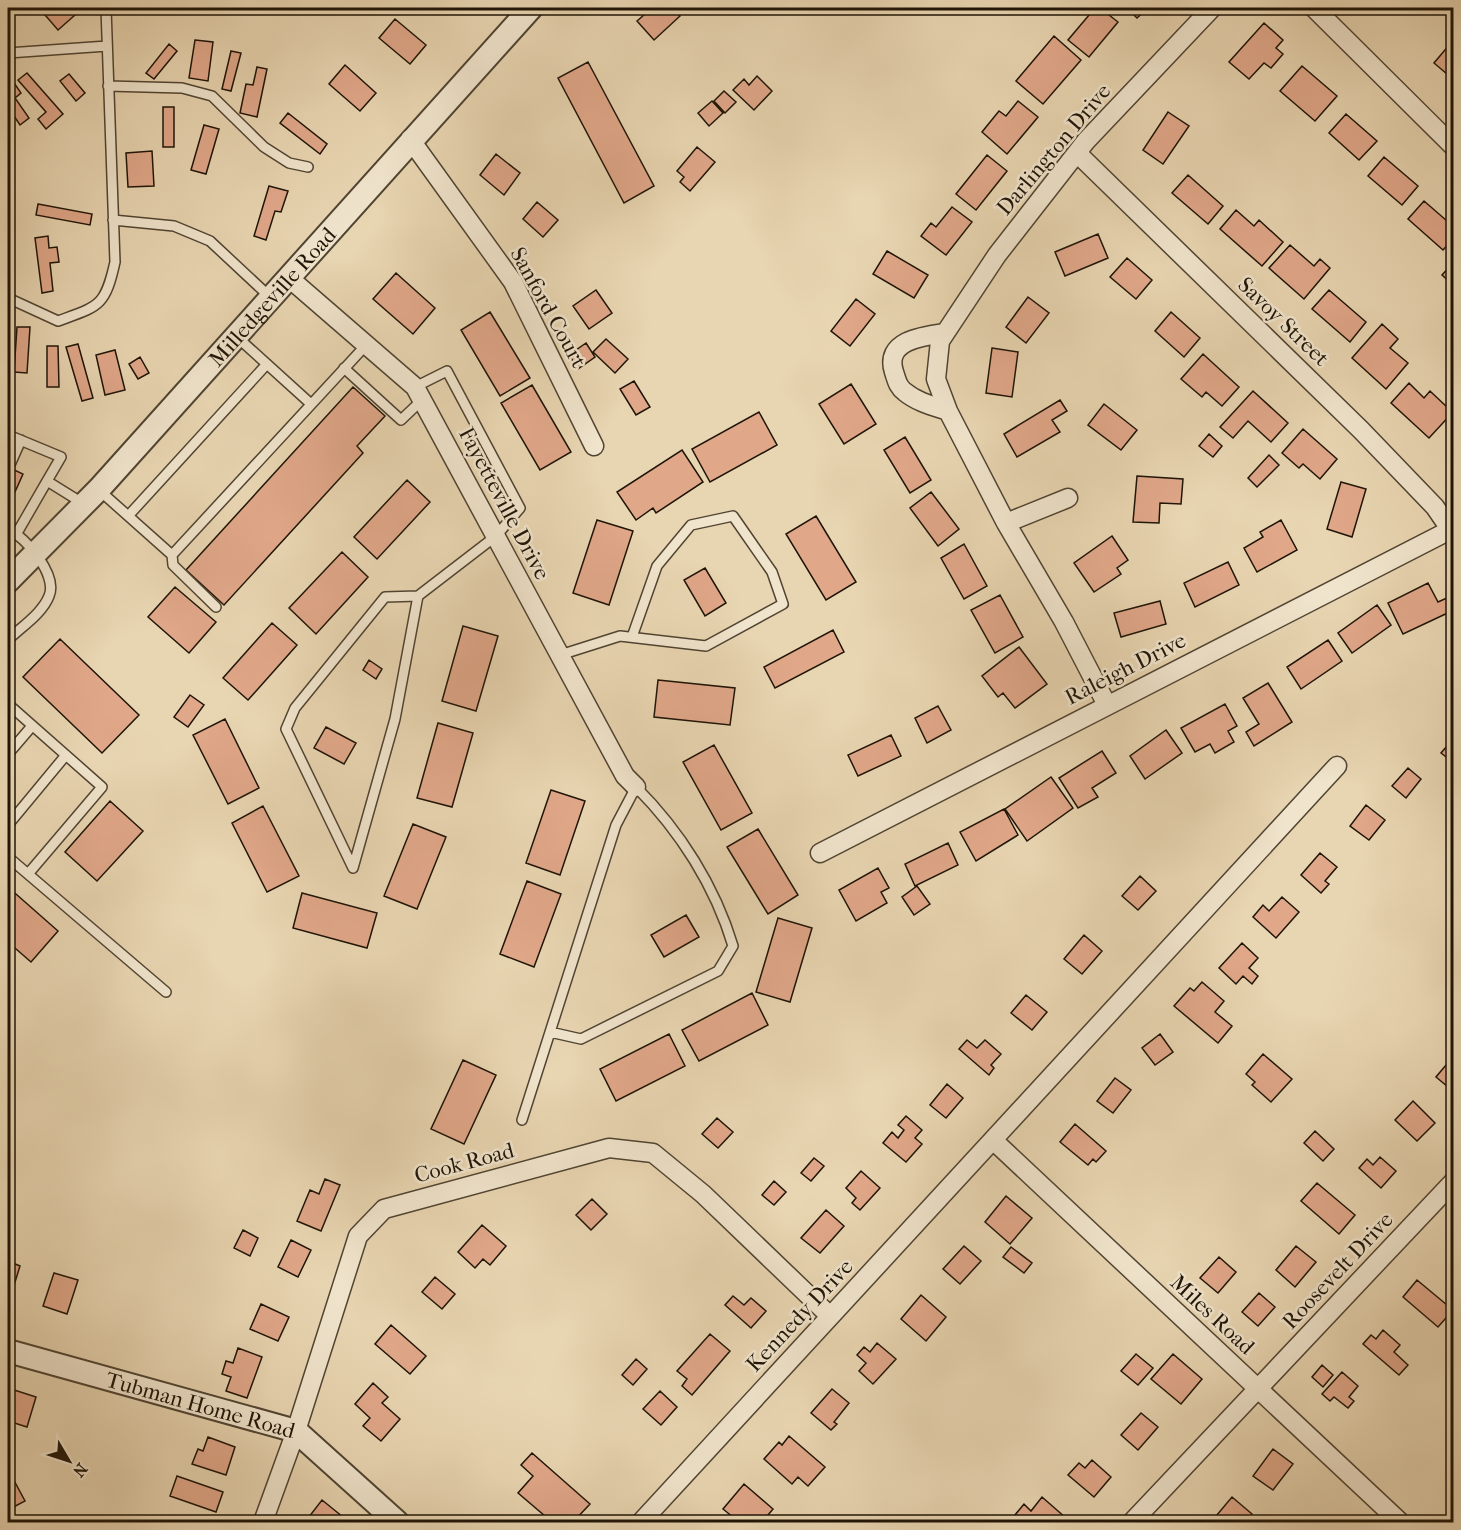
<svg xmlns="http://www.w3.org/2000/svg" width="1461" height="1530" font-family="'IM FELL French Canon',serif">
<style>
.building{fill:#e0a789;stroke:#1e1407;stroke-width:1.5}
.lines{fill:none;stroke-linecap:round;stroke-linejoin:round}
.service-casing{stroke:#504432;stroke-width:12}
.minor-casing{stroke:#504432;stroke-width:21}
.tertiary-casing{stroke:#504432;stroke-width:26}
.service{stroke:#f0e4cc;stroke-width:9}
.minor{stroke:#f0e4cc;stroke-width:18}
.tertiary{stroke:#f0e4cc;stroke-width:22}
.labels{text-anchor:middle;stroke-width:5;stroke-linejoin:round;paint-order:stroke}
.street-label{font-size:22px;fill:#1e1407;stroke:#f0e4cc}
</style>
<rect width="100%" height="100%" fill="#e8d5b1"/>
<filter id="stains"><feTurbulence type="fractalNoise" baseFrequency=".00333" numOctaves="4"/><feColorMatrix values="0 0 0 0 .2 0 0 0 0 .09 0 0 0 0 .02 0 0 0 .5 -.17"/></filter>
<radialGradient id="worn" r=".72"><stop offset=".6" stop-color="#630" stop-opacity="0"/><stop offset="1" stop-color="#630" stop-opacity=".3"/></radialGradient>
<path class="building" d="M39,8H68L75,15L58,30Z
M652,8H672L680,16L654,40L637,21Z
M1095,8H1100L1118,22L1089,57L1068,40Z
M1127,8H1148L1137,18Z
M395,19L426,45L410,64L379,38Z
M1264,23L1283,40L1276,48L1283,54L1271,68L1264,63L1249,79L1229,62Z
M1054,36L1081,60L1043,104L1016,81Z
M195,40L213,42L208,81L189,78Z
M169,44L177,51L154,79L146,73Z
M1450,44L1454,47V80L1434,63Z
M231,51L241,53L231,91L222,89Z
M588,62L654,186L624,203L558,78Z
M345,65L376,93L360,111L329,84Z
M1302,66L1337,96L1315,121L1280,91Z
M257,67L267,69L257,117L240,113L246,84L253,85Z
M27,73L63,114L46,129L38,119L46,112L18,80Z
M8,74L21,93L15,98L29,118L20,125L8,107Z
M69,74L85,93L76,101L60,81Z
M757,76L772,91L754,110L733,90L744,79L749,85Z
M724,91L736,102L725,113L714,101Z
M712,101L723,113L709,126L698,113Z
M1018,101L1038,117L1007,154L982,132L999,111L1006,116Z
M163,107H174V147H163Z
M1168,112L1189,126L1163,164L1143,150Z
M288,113L327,144L320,154L280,123Z
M1346,114L1377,141L1359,160L1329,133Z
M204,125L219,129L206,174L191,170Z
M697,147L715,162L690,191L680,182L684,177L677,171Z
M152,151L154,186L128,187L126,153Z
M496,154L520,173L504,195L480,175Z
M987,155L1007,171L976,210L956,194Z
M1384,157L1418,186L1402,205L1368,176Z
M1188,175L1223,206L1208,224L1172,193Z
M269,186L288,191L281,212L275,211L266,240L254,236Z
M1424,201L1454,227V238L1443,250L1408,219Z
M537,202L558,220L543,237L523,219Z
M38,204L92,214L90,225L36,215Z
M952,207L972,222L946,255L921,236L931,223L936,227Z
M1236,210L1254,226L1259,220L1283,242L1262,266L1220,229Z
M1098,234L1108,258L1065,276L1055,252Z
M48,236L49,248L57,247L59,262L50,263L53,291L42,293L35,238Z
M1290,245L1314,266L1320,259L1330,268L1304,299L1269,268Z
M887,251L928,275L914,298L873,274Z
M1127,258L1152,280L1136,299L1110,277Z
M1454,262V286L1442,275Z
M396,273L435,308L413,334L373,299Z
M596,290L612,313L589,329L573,306Z
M1329,290L1366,322L1350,342L1312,309Z
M1028,297L1049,313L1026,343L1006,327Z
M856,299L875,314L850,346L831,331Z
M490,312L530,378L500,396L461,330Z
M1171,312L1200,338L1184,357L1155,331Z
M1382,324L1398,339L1390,348L1408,363L1386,389L1352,358Z
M17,327H30L27,373L14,372Z
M606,339L628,359L615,373L593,352Z
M586,343L595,357L578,369L569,355Z
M78,344L93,398L82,401L66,347Z
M47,346H58L59,387H47Z
M992,348L1018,352L1012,397L986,393Z
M115,350L125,390L105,395L96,355Z
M1203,354L1239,387L1222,406L1206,392L1202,397L1181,379Z
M140,357L149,373L138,379L129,364Z
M634,381L650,407L636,415L620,389Z
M1409,383L1424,398L1430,391L1448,408L1454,401V411L1429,438L1391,403Z
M851,384L876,424L844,444L819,404Z
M532,385L571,452L540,470L501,403Z
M353,387L385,416L357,446L363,453L224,605L186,570Z
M1253,391L1288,423L1271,442L1248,421L1233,438L1220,427Z
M1060,400L1067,411L1052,420L1060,432L1017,457L1004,434Z
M1104,404L1137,430L1121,450L1088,425Z
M759,412L777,445L710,482L692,449Z
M1303,429L1337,459L1320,479L1303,464L1299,468L1282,453Z
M1209,434L1222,446L1213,457L1199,446Z
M905,437L931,480L910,493L884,450Z
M682,450L703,482L656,513L653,508L636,520L617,492Z
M1269,455L1279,465L1257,487L1248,478Z
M8,467L23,474L10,503L8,502Z
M1137,476L1183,479L1181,504L1160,503L1159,523L1133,522Z
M407,480L430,502L377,559L354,537Z
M1341,482L1366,489L1352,537L1327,529Z
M931,492L959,529L938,546L910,508Z
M816,516L856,582L826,600L786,534Z
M597,520L633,531L609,605L573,593Z
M1281,520L1297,550L1257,572L1244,548L1263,537L1260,532Z
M1112,536L1128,560L1117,568L1121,574L1094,592L1074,563Z
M964,544L987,586L964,599L941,558Z
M342,552L368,577L316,634L289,608Z
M1228,562L1239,585L1195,607L1184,583Z
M705,568L726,603L705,616L684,580Z
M1428,583L1438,602L1449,597L1454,610L1403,634L1388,603Z
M175,587L216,622L189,653L148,617Z
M1000,595L1023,637L995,653L971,610Z
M1160,601L1166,624L1121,637L1114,613Z
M1377,605L1391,625L1352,653L1338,633Z
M272,623L297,645L248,700L223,678Z
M463,626L498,636L476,711L442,701Z
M833,630L844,652L775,688L764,667Z
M60,639L139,715L102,753L23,677Z
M1328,640L1342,661L1301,689L1287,667Z
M1019,647L1047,684L1015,708L1003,693L998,697L982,676Z
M369,660L382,669L376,679L363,670Z
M658,680L735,688L730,725L654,717Z
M1268,683L1292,722L1254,746L1246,732L1259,724L1243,698Z
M190,695L204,705L188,727L174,717Z
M1225,704L1237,726L1228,731L1234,742L1215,753L1210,744L1195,752L1181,728Z
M938,706L951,730L927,743L915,718Z
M225,719L259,788L228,804L193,735Z
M438,723L473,733L452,807L417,798Z
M326,727L356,743L344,764L314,748Z
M1166,730L1182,753L1145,779L1130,756Z
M891,735L901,756L858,776L848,755Z
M1454,738V763L1441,753Z
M714,745L752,813L721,830L683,762Z
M1102,751L1116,773L1092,788L1098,797L1078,808L1059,778Z
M1408,768L1421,779L1406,798L1392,786Z
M1051,777L1073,808L1027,841L1005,809Z
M551,790L585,801L560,875L526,863Z
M110,801L143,831L97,881L65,852Z
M1366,805L1385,820L1369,840L1350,826Z
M263,806L299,876L267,892L232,823Z
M1004,809L1018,835L976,861L960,832Z
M413,824L446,837L417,909L384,896Z
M758,829L798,895L768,914L727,847Z
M948,843L958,865L915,886L905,864Z
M1320,853L1337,867L1325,881L1329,884L1321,893L1301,875Z
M878,868L889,888L881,892L887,903L856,921L839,890Z
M1140,876L1156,891L1138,910L1122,896Z
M527,881L561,894L534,967L500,954Z
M917,886L930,904L914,915L902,897Z
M8,887L58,931L31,962L8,942Z
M302,893L377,913L367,948L293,928Z
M1282,897L1299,912L1276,938L1253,917L1263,905L1269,911Z
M686,915L699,937L664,957L651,935Z
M778,918L812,928L790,1002L756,992Z
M1084,935L1102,951L1082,974L1064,959Z
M1242,943L1258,958L1249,968L1258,976L1252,984L1243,976L1236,984L1219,968Z
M1202,982L1224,1001L1215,1012L1232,1026L1218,1043L1174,1006L1190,988L1194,991Z
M752,993L768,1025L699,1061L682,1030Z
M1026,995L1047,1012L1032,1030L1011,1013Z
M669,1034L685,1066L616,1101L600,1069Z
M1160,1034L1173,1052L1155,1065L1142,1048Z
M967,1040L977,1048L985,1040L1001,1054L991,1065L994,1068L989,1075L959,1049Z
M1263,1054L1292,1079L1271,1102L1252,1085L1255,1082L1246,1074Z
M1451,1059L1454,1062V1092L1436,1077Z
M463,1060L496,1075L464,1144L431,1129Z
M1115,1078L1131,1090L1113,1113L1097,1101Z
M947,1084L963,1098L946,1118L930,1105Z
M1413,1101L1435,1123L1417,1141L1395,1120Z
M906,1116L922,1130L915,1138L922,1144L906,1162L883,1143L892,1132L898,1138L904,1130L898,1125Z
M717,1118L733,1132L718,1148L702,1134Z
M1075,1124L1106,1151L1096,1162L1093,1159L1088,1165L1060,1142Z
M1315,1131L1334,1149L1323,1161L1304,1143Z
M1380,1157L1396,1171L1381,1188L1359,1168L1367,1159L1373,1165Z
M814,1158L824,1166L811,1181L801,1173Z
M861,1171L880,1188L860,1210L852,1203L856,1198L846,1188Z
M325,1179L340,1185L321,1231L297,1221L310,1190L319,1194Z
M774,1181L786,1192L774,1205L762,1195Z
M1317,1183L1355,1215L1339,1234L1301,1201Z
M1006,1196L1032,1218L1010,1244L985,1222Z
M592,1199L607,1214L591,1230L576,1215Z
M826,1210L844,1226L820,1253L801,1238Z
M482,1225L506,1246L490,1265L483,1259L475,1268L458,1252Z
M243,1230L258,1238L250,1256L234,1248Z
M291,1240L311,1250L298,1277L278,1267Z
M964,1246L981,1261L960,1284L943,1269Z
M1296,1246L1316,1262L1295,1287L1276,1270Z
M1011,1247L1032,1263L1024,1273L1003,1257Z
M1219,1257L1236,1272L1218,1293L1200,1278Z
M8,1261L20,1266L11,1295L8,1294Z
M54,1273L78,1280L67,1314L43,1306Z
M435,1277L455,1294L442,1309L422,1292Z
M1417,1280L1453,1310L1438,1327L1403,1297Z
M1259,1293L1275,1307L1258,1326L1242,1312Z
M921,1295L946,1317L926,1341L901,1319Z
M733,1296L744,1305L751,1298L766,1311L751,1328L725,1305Z
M261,1304L289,1317L278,1341L250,1329Z
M391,1325L426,1356L410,1374L375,1344Z
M1383,1330L1400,1345L1394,1352L1408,1365L1399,1375L1363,1344L1371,1335L1376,1339Z
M710,1334L730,1351L692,1395L682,1386L687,1379L677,1371Z
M877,1343L896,1359L873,1384L859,1371L866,1363L857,1355L864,1347L870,1352Z
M238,1348L262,1357L247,1398L226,1391L231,1377L222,1374L226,1361L233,1363Z
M1136,1354L1153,1368L1138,1385L1121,1371Z
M1173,1354L1202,1379L1181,1404L1151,1379Z
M636,1359L647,1369L633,1385L622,1375Z
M1322,1365L1333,1375L1323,1387L1312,1377Z
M1342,1372L1358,1386L1349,1397L1354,1401L1348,1408L1334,1397L1330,1401L1322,1394Z
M373,1383L388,1397L382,1403L400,1419L381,1441L363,1426L370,1418L355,1404Z
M8,1388L36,1397L27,1427L8,1421Z
M832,1389L849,1403L834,1422L837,1424L831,1430L811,1413Z
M660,1391L677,1407L661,1425L643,1409Z
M1141,1413L1158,1427L1138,1450L1121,1435Z
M789,1436L825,1467L808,1486L798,1477L792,1484L764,1459L779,1442L782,1445Z
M208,1437L235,1447L226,1475L192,1464L198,1449L203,1451Z
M1273,1449L1293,1464L1273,1490L1253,1476Z
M532,1453L590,1504L573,1522H552L518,1493L533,1476L521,1465Z
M1092,1460L1111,1477L1094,1497L1068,1475L1079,1463L1085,1468Z
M10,1473L25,1501L8,1510V1474Z
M177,1476L223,1492L216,1512L170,1496Z
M744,1484L773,1509L763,1521L757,1516L752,1522H739L723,1509Z
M1042,1497L1066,1518L1062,1522L1010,1521L1024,1504L1031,1511Z
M1232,1497L1252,1514L1244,1522H1211Z
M322,1500L343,1517L338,1522H305Z"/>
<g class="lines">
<g class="service-casing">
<path id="service" d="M8,53L107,46
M108,86L182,88L212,96L264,147L289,163L308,167
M113,220L174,226L210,241L270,297
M8,298L58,321C99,306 105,307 115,262L106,8
M237,337L311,404
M344,368L401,420L422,400
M415,387L447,371L520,508L496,536L418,596L395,719L353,868L286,729L295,708L385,597L418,596
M8,435L61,457L47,481L84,504
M9,467L21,440
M99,490L172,555L367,344
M129,515L267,364
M8,530C26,536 58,576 49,596C42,614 21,627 8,640
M17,533L47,481
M172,555L173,565L216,607
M560,655L620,636L706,646L783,604L772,572L733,516L691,525L657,566L632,637
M8,704L102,787L28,874
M8,754L32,726
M8,825L66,755
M8,857L166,992
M522,1120L616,825L636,787C680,831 715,886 733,946L718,971L581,1039L550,1032"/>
</g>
<g class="minor-casing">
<path id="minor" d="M1314,8L1454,147
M410,139L513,282L594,446
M1077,153L1361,430L1435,507L1450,529
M288,277L415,387L625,776L636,787
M944,333C922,336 884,341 894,372C897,381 898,387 905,392C917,402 933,406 948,411
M1006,523L1068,498
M1107,705L1064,622L1006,523L948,411L936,379L940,341L997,255L1086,141L1212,8
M820,853L1454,528
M994,1141L1400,1522
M263,1522L296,1431L358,1236L384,1209L609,1148L653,1153L703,1194L830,1316
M641,1522L1337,766
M1132,1522L1454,1181"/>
</g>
<g class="tertiary-casing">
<g id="tertiary">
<path id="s1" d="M8,581L99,489L531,8"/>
<path id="s2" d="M8,1351L296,1431L397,1522"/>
</g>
</g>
<use href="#service" class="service"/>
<use href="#minor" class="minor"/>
<use href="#tertiary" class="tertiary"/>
</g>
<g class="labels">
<g class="street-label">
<text transform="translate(1053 149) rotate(-50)" y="8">Darlington Drive</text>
<text dy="8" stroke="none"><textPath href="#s1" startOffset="388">Milledgeville Road</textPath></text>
<text transform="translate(549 307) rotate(61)" y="8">Sanford Court</text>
<text transform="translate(1284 321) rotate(44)" y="8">Savoy Street</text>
<text transform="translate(505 503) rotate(62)" y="8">Fayetteville Drive</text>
<text transform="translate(1125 668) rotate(-27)" y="8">Raleigh Drive</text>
<text transform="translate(464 1162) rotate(-15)" y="8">Cook Road</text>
<text transform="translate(1337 1270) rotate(-47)" y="8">Roosevelt Drive</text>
<text transform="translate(1213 1314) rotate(43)" y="8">Miles Road</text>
<text transform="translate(799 1315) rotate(-47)" y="8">Kennedy Drive</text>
<text dy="8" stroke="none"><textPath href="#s2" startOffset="200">Tubman Home Road</textPath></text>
</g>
</g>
<rect width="1461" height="1530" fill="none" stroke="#e8d5b1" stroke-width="30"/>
<rect x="9" y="9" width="1443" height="1512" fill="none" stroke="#1e1407" stroke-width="3"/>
<rect x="15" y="15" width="1431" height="1500" fill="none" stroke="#1e1407" stroke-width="1.5"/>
<g transform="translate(69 1461) rotate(129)" stroke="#f0e4cc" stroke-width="4.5" paint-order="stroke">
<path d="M0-4.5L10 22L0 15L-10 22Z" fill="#1e1407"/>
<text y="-9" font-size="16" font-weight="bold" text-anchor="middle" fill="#1e1407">N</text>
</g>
<rect width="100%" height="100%" filter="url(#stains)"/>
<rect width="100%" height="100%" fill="url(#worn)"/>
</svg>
